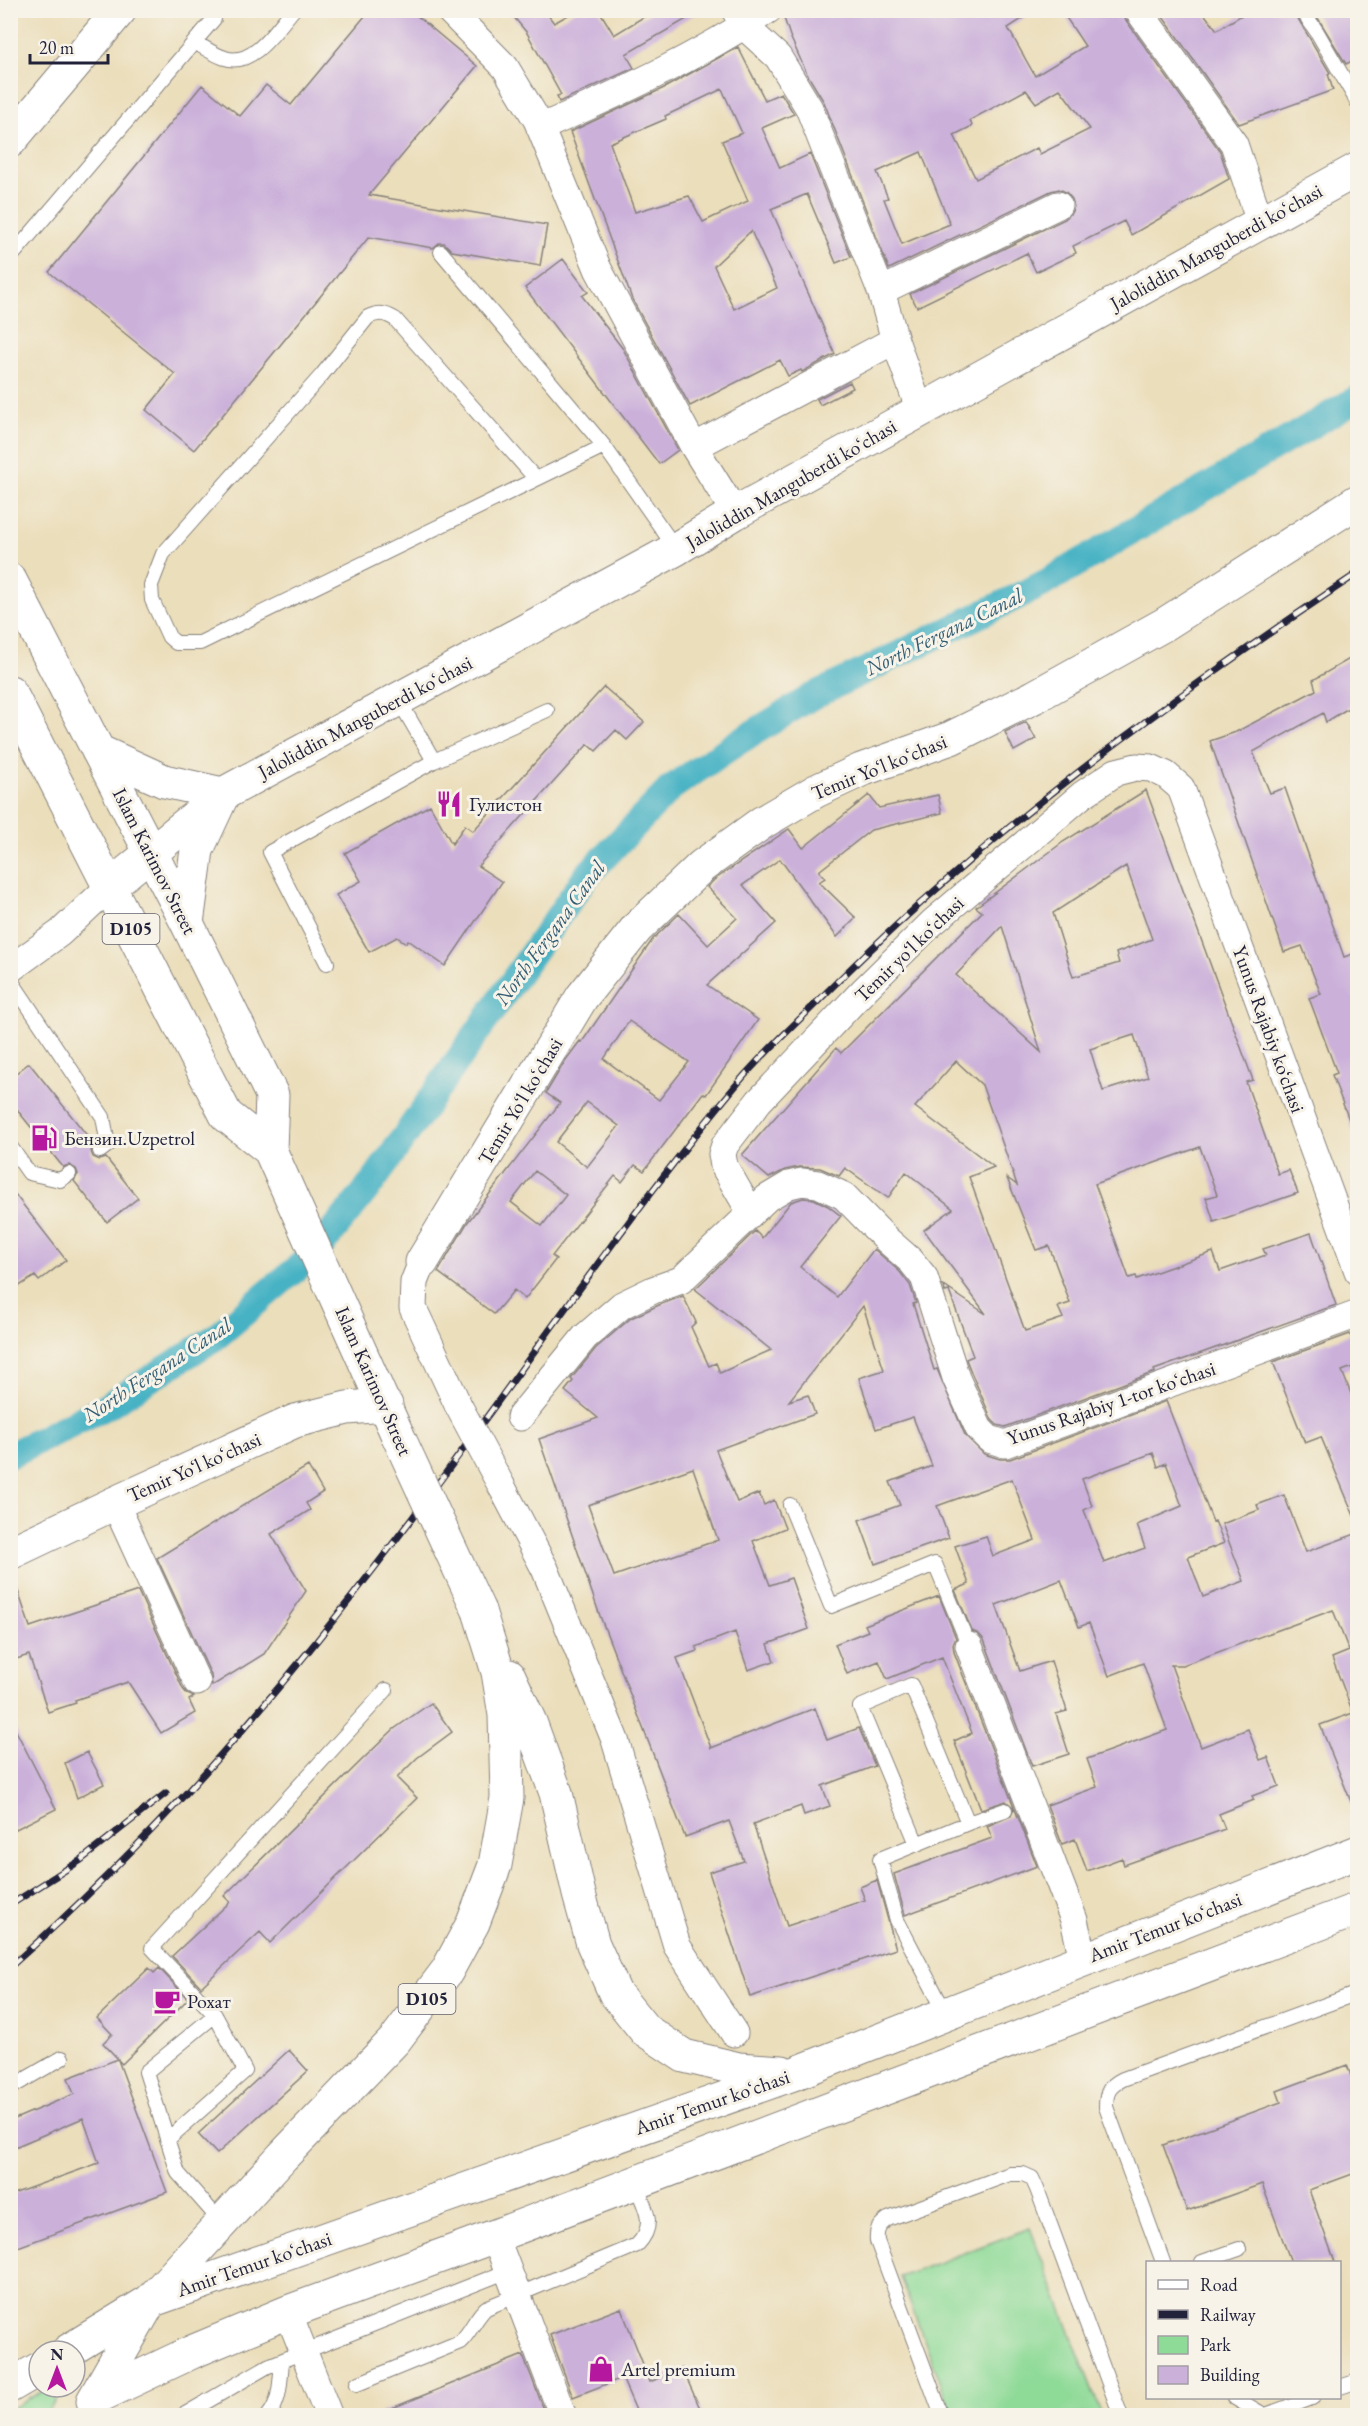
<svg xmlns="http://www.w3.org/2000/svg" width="1368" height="2426" font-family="'EB Garamond',serif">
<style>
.green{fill:#8eda97;stroke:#587e69;stroke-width:1.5}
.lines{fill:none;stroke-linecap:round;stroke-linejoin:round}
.canal{stroke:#47b2c4;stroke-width:27}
.building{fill:#cbb0da;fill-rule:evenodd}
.service-casing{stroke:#86807b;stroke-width:16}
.minor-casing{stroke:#86807b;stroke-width:29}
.tertiary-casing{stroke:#86807b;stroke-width:35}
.secondary-casing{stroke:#86807b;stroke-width:35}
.primary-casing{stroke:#86807b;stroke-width:35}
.service{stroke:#fff;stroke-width:14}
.minor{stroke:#fff;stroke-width:27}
.tertiary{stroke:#fff;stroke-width:33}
.secondary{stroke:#fff;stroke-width:33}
.primary{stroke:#fff;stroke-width:33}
.rail-casing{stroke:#22223b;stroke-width:7}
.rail{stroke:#f7f3e8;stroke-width:4.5;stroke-dasharray:14;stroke-linecap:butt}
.minor-bridge-casing{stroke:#86807b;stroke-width:29;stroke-linecap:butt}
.primary-bridge-casing{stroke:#86807b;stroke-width:35;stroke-linecap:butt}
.minor-bridge{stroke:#fff;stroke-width:27}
.primary-bridge{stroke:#fff;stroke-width:33}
.labels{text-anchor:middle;stroke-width:6;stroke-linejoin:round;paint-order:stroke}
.shield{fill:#f7f3e8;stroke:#62616f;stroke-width:1.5}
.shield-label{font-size:18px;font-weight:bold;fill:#22223b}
.street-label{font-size:20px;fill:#22223b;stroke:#f7f3e8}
.poi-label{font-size:20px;fill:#22223b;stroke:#f7f3e8;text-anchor:start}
.water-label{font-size:21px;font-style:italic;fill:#315c72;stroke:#f7f3e8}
</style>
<rect width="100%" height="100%" fill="#f7f3e8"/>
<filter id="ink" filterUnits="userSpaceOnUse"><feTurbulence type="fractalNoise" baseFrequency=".0167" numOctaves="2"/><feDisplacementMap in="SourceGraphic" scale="12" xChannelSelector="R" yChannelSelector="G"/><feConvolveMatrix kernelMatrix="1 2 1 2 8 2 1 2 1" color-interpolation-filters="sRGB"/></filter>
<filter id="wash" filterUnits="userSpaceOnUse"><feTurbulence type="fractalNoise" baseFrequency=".008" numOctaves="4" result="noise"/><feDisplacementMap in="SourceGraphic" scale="24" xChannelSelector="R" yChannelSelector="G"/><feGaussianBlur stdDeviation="1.35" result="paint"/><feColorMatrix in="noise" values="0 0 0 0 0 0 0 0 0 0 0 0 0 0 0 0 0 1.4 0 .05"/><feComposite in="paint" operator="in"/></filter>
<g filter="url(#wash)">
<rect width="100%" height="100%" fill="#ebdebb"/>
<path class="green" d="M1030,2228L1102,2415H953L900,2277Z
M50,2387H67L45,2415H11V2409Z"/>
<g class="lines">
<path class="canal" d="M10,1455L107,1406L216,1337L316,1252L372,1183L587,875L671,788L735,744L813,696L1043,584L1358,398"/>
</g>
<g id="blocks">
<path class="building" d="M370,10H410L477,66L369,195L547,225L540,266L452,251L444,243H439L433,248L369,237L194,450L146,410L175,374L49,272L202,85L240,116L266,85L291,105Z
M508,10H544L554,23L577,10H599L614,35L655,10H702L626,54L634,68L559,102L557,96L561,95L527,33Z
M784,10H1036L1008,28L1035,76L1085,46L1061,10H1122L1125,19L1220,151L1229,179L1131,235L1124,221L1073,246L1076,253L1036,272L1027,253L917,307L910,294L1065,219L1071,213L1074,207L1072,199L1066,192L1059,189L1051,191L889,269L824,102L807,74L790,36L783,15ZM1060,89L1090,129L1040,154L1037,148L976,179L954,135L972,126L970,120L1026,90L1036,103ZM921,152L950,224L902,244L884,199L888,198L877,172Z
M1158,10H1201L1217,30L1250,10H1293L1330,73L1328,74L1333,90L1239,124Z
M1313,10H1358V58L1346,64Z
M738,47L765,100L781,93L794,114L762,128L780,168L810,154L851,257L836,263L807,194L771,209L835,354L802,372L801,370L788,376L780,360L690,406L632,299L570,132L664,88ZM722,89L742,133L722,141L748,201L703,222L689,196L635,212L610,143L666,119L665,116ZM751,231L777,288L734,309L714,266Z
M563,259L588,292L582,296L623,349L678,450L659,464L525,288Z
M850,382L853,388L820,405L817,399Z
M1358,654V702L1326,722L1323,713L1253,752L1270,793L1285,788L1344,957L1358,952V1138H1356L1332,1075L1337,1073L1309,998L1321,994L1302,946L1284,952L1210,741L1236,732L1316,690L1313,680Z
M604,687L644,722L627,740L616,730L596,751L588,744L478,866L502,882L445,966L408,940L406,943L397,937L369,952L336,895L361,881L345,853L430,805L452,844L465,825L473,831Z
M1026,722L1036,739L1014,751L1005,732Z
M1146,790L1253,1080L1246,1082L1278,1174L1289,1170L1298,1193L1214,1222L1206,1198L1217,1195L1200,1147L1095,1184L1129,1278L1136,1276L1137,1279L1213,1252L1220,1271L1266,1255L1263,1249L1311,1233L1336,1305L1154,1370L1155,1372L1005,1427L997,1425L992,1420L971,1372L966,1359L973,1356L949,1291L945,1292L944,1286L986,1314L924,1230L953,1209L906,1172L888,1198L845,1168L839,1176L820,1168L799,1167L785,1170L769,1178L742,1155L836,1048L841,1053L982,912L976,907L1063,842ZM1126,866L1152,939L1116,953L1119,963L1073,977L1053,913ZM1002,926L1041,1052L956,975ZM1134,1035L1148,1077L1103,1091L1090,1049ZM956,1061L982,1085L1017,1185L1007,1178L1036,1250L1049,1246L1070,1303L1058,1307L1063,1318L1025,1331L969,1177L994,1167L915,1107Z
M869,795L879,808L938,795L942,813L871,830L819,871L825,878L819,882L856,918L837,937L780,859L743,885L776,923L707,985L758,1020L706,1095L703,1093L644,1171L635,1165L622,1182L615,1176L552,1256L556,1259L525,1299L514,1290L494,1314L438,1272L467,1223L560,1103L546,1093L565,1061L580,1041L582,1042L653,939L679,914L708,945L737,918L707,887L714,880L789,829L803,848ZM629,1021L689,1062L659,1100L604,1059ZM587,1102L619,1126L587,1167L556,1142ZM535,1171L566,1195L542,1226L511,1202Z
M29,1063L94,1144L91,1151L93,1157L100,1160L106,1158L138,1198L107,1222L74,1181L78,1174L76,1169L69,1165L63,1167L10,1101V1078Z
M10,1188L66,1260L39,1281L35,1276L10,1292Z
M803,1198L814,1199L828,1206L841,1216L800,1267L837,1297L874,1249L900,1272L910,1285L916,1303L913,1304L934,1370L937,1369L965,1435L984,1454L1000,1459H1010L1166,1401L1213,1522L1215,1521L1224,1543L1188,1557L1203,1597L1244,1581L1222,1524L1259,1510L1257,1505L1284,1495L1306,1552L1358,1533V1819L1320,1725L1353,1713L1332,1658L1349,1651L1333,1610L1183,1665H1171L1201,1747L1248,1729L1260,1760L1268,1757L1279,1786L1252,1796L1254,1800L1219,1814L1225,1829L1124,1865L1122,1858L1087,1871L1075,1839L1062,1844L1047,1805L1097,1787L1087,1759L1167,1730L1143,1663L1109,1676L1089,1623L1079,1627L1061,1580L996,1605L1020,1671L1051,1661L1067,1711L1056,1714L1069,1754L1032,1766L984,1640L979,1634L972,1631L955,1590L969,1584L955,1546L986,1536L993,1556L1035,1540L1012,1479L937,1506L949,1538L875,1564L859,1520L900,1505L890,1482L932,1466L913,1417L876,1429L859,1378L884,1370L863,1306L789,1401L808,1395L815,1414L716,1450L737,1502L759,1493L764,1505L774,1500L785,1528L753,1541L770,1585L791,1578L809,1629L768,1644L774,1661L748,1670L735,1632L696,1647L697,1651L677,1658L711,1748L815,1708L827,1740L859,1728L875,1766L822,1786L830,1806L804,1815L801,1806L753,1824L787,1926L865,1900L860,1887L877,1880L896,1949L750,1997L709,1872L744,1861L729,1821L685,1837L600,1616L539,1439L598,1418L565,1391L573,1381L571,1379L596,1348L631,1318L659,1305L683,1296L696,1322L691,1327L709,1366L716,1363L720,1373L771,1350L695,1289L755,1231L762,1238L791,1202ZM1153,1453L1158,1467L1166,1463L1182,1506L1137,1525L1145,1548L1104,1563L1084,1510L1092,1506L1082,1479ZM693,1468L718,1540L614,1576L588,1505Z
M1350,1334L1358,1354V1365L1342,1371L1358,1412L1357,1523L1321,1437L1305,1443L1273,1362Z
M308,1466L323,1492L306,1503L310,1510L271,1534L306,1591L264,1654L212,1686L211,1675L157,1558Z
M14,1579L30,1627L138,1591L183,1689L187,1694L194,1697L189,1700L195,1713L161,1733L128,1682L75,1700L76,1703L48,1712L29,1655L10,1661V1580Z
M939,1596L956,1638L953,1644L954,1652L1037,1866L905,1915L894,1874L992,1838L987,1826L1011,1816L1014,1808L1006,1801L981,1809L954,1741L972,1733L942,1657L887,1679L879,1661L847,1674L835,1644L868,1631L865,1625Z
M431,1703L452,1732L417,1758L397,1778L417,1798L270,1943L260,1932L201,1987L172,1956L230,1902L224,1896L366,1756L394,1729Z
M10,1719L56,1809L10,1832Z
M87,1752L104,1784L77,1798L65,1763Z
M149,1968L154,1973L159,1968L188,1999L122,2064L118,2060L167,2192L10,2250V2195L99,2163L83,2118L10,2149V2121L74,2094L68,2078L118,2059L103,2043L112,2034L97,2018Z
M289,2050L308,2071L217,2154L198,2134Z
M1347,2065L1351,2076L1358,2074V2172L1309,2190L1335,2262H1291L1262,2184L1187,2211L1163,2145L1281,2102L1277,2091Z
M621,2308L650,2382L682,2368L703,2415H638L622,2378L573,2397L550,2335Z
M523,2355L546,2415H375Z"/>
</g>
</g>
<g filter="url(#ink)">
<use href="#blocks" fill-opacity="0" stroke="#86807b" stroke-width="1.5"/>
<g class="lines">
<g class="service-casing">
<path id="service" d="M1302,10L1317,32L1358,103
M10,11L11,10
M196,43C205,48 215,55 225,58C253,68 277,28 293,10
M441,252L604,446L676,549
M10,258L214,19
M536,479L395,319C385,313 379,312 368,317L321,376L163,554L151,585L152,600L169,637L176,643H200L604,446
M434,761L547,710
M327,963L270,852L434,761L398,699
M10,979L103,1117L108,1145L100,1151
M10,1146L29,1173L60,1180L69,1174
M790,1505L831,1606L935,1564L969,1646
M968,1823L1005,1810
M917,1844L860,1707L911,1685L968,1823L880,1859L897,1920L946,2014
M10,2088L62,2058
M167,2140L245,2071L215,2015
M222,2223L178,2173L146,2072L215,2015L152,1948L386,1690
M1163,2262L1106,2107C1106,2092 1109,2086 1123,2079L1358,1993
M1202,2262L1239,2249
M357,2384L460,2342C471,2332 475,2318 486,2308L637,2245C658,2224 644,2207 635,2183
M1340,2387L1358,2381
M1235,2398L1264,2415
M182,2416L268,2366L508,2271
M268,2416C281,2401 280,2380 282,2361
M942,2416L877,2241C876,2230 878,2226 888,2219L1010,2174H1023L1032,2178L1037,2189L1121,2416
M1263,2416L1312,2398"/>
</g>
<g class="minor-casing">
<path id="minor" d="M449,10L505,67L537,120L598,269L694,447L735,513
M735,10L744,26L778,57L809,108L881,291L895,340L920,411
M1138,10L1234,144L1260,222
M540,128C619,93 696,58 768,10
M881,291L1058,205
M694,447L895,340
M10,969L60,933L109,887
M751,1213L724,1166L722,1154L725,1145L759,1101L865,989L932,923L1082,795L1116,772L1136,767L1151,768L1166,775L1181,788L1358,1271
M422,1262L414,1282L413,1308L458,1405
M520,1417L585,1337L622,1305L653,1290L681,1280L767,1198L789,1185L802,1182L818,1184L844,1196L887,1240L911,1261L924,1277L956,1378L979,1429L989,1439L1005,1444L1358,1314
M502,1487L545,1569L615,1740L677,1946L734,2033
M115,1503L197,1682
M969,1646L1074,1920L1083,1959
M495,2236L563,2416
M288,2312L329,2416"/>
</g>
<g class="tertiary-casing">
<path id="tertiary" d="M10,141L120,10
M422,1262L582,997L637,928L702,866L763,822L816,791L861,770L951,738L1034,697L1165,624L1358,501
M10,1553L115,1503L295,1421L347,1408L386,1405"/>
</g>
<g class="secondary-casing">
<path id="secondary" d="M109,887L223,794L676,549L735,513L1358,169"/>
</g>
<g class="primary-casing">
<path id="primary" d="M10,580L187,923L272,1095L270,1150L398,1436
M10,692L226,1115L270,1150
M98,751L164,781L223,794L197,850L187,923
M509,1676L530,1722L556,1793L579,1894L593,1944L615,1993L645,2030L684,2056L739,2069L782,2072
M68,2351L150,2301L796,2073L1358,1852
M10,2386L39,2369
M95,2398L192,2352L288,2312L495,2236L1358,1909
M93,2401L150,2301L282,2157L395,2040L447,1971L473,1923L495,1865L507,1798L505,1715L498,1672L479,1611"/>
</g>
<use href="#service" class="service"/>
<use href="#minor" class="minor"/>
<use href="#tertiary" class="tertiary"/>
<use href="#secondary" class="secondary"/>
<use href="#primary" class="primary"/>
<g class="rail-casing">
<path id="rail" d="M10,1905L81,1860L166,1793
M10,1967C150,1843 272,1702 385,1554C505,1398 612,1234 738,1083C765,1051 798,1022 827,992C986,832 1171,698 1358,573"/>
</g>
<use href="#rail" class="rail"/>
<g class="minor-bridge-casing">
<path id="minor-bridge" d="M458,1405L502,1487"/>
</g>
<g class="primary-bridge-casing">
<path id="primary-bridge" d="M398,1436L479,1611"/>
</g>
<use href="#minor-bridge" class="minor-bridge"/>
<use href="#primary-bridge" class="primary-bridge"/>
</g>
</g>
<defs>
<g id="restaurant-bare" transform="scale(2.07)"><path d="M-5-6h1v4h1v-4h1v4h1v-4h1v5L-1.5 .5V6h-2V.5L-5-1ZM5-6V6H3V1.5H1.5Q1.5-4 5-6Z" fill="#b5179e" stroke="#f7f3e8" stroke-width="2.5" paint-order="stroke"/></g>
<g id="fuel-bare" transform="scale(2.07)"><path d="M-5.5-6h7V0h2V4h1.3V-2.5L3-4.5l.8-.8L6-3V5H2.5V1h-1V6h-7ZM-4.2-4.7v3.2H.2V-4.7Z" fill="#b5179e" stroke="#f7f3e8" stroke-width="2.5" paint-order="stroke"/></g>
<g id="cafe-bare" transform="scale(2.07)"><path d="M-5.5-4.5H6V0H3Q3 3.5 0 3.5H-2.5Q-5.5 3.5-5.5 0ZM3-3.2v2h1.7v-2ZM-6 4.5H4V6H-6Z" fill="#b5179e" stroke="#f7f3e8" stroke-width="2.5" paint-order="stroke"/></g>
<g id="shop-bare" transform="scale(2.07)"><path d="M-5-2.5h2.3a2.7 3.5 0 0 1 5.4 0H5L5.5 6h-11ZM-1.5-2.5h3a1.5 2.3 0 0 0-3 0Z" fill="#b5179e" stroke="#f7f3e8" stroke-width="2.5" paint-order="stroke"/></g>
</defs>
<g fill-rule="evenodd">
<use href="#restaurant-bare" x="449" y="804"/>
<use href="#fuel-bare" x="44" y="1138"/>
<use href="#cafe-bare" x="167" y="2001"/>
<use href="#shop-bare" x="601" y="2369"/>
</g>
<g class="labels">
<g class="shield">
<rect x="102.5" y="914" width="57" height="30" rx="4.5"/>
<rect x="398.5" y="1984" width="57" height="30" rx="4.5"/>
</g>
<g class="shield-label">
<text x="131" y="935">D105</text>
<text x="427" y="2005">D105</text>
</g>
<g class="street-label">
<text transform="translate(1216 247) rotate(-29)" y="7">Jaloliddin Manguberdi koʻchasi</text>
<text transform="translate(791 484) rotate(-30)" y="7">Jaloliddin Manguberdi koʻchasi</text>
<text transform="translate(365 717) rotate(-28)" y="7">Jaloliddin Manguberdi koʻchasi</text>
<text transform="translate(879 767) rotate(-22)" y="7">Temir Yoʻl koʻchasi</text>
<text transform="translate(155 861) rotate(63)" y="7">Islam Karimov Street</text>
<text transform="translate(909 949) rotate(-44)" y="7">Temir yoʻl koʻchasi</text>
<text transform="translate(1269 1029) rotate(70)" y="7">Yunus Rajabiy ko‘chasi</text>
<text transform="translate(520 1101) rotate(-59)" y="7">Temir Yoʻl koʻchasi</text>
<text transform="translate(374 1381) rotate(66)" y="7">Islam Karimov Street</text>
<text transform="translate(1111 1403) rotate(-19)" y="7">Yunus Rajabiy 1-tor koʻchasi</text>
<text transform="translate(194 1467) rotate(-24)" y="7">Temir Yoʻl koʻchasi</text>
<text transform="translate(1165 1927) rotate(-21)" y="7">Amir Temur koʻchasi</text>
<text transform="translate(712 2102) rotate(-19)" y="7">Amir Temur koʻchasi</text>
<text transform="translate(254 2264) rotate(-19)" y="7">Amir Temur koʻchasi</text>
</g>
<g class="poi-label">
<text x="469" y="811">Гулистон</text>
<text x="64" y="1145">Бензин.Uzpetrol</text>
<text x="187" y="2008">Рохат</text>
<text x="621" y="2376">Artel premium</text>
</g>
<g class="water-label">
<text transform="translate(944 632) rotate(-26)" y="7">North Fergana Canal</text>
<text transform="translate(550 933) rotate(-54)" y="7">North Fergana Canal</text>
<text transform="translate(157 1370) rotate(-33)" y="7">North Fergana Canal</text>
</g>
</g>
<rect width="1368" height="2426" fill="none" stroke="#f7f3e8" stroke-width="36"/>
<rect x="1146" y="2261" width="195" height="138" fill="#f7f3e8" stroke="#a29fa3" stroke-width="1.5"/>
<rect x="1158" y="2280" width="30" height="9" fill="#ffffff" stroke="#a29fa3" stroke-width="1.5"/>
<text x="1200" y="2291" font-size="18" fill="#22223b">Road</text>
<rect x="1158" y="2310" width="30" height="9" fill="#22223b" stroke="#a29fa3" stroke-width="1.5"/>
<text x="1200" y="2321" font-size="18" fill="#22223b">Railway</text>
<rect x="1158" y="2336" width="30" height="18" fill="#8eda97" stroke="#a29fa3" stroke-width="1.5"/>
<text x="1200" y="2351" font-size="18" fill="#22223b">Park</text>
<rect x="1158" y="2366" width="30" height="18" fill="#cbb0da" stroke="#a29fa3" stroke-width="1.5"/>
<text x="1200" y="2381" font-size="18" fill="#22223b">Building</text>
<g transform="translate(57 2369)"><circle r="28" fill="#f7f3e8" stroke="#a29fa3" stroke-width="1.5"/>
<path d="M0-4.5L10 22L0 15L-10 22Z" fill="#b5179e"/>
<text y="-9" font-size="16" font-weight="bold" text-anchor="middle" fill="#22223b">N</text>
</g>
<path d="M30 54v9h78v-9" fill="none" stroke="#22223b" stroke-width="3"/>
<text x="39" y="54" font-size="18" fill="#22223b" stroke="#f7f3e8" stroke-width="4.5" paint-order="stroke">20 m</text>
</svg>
